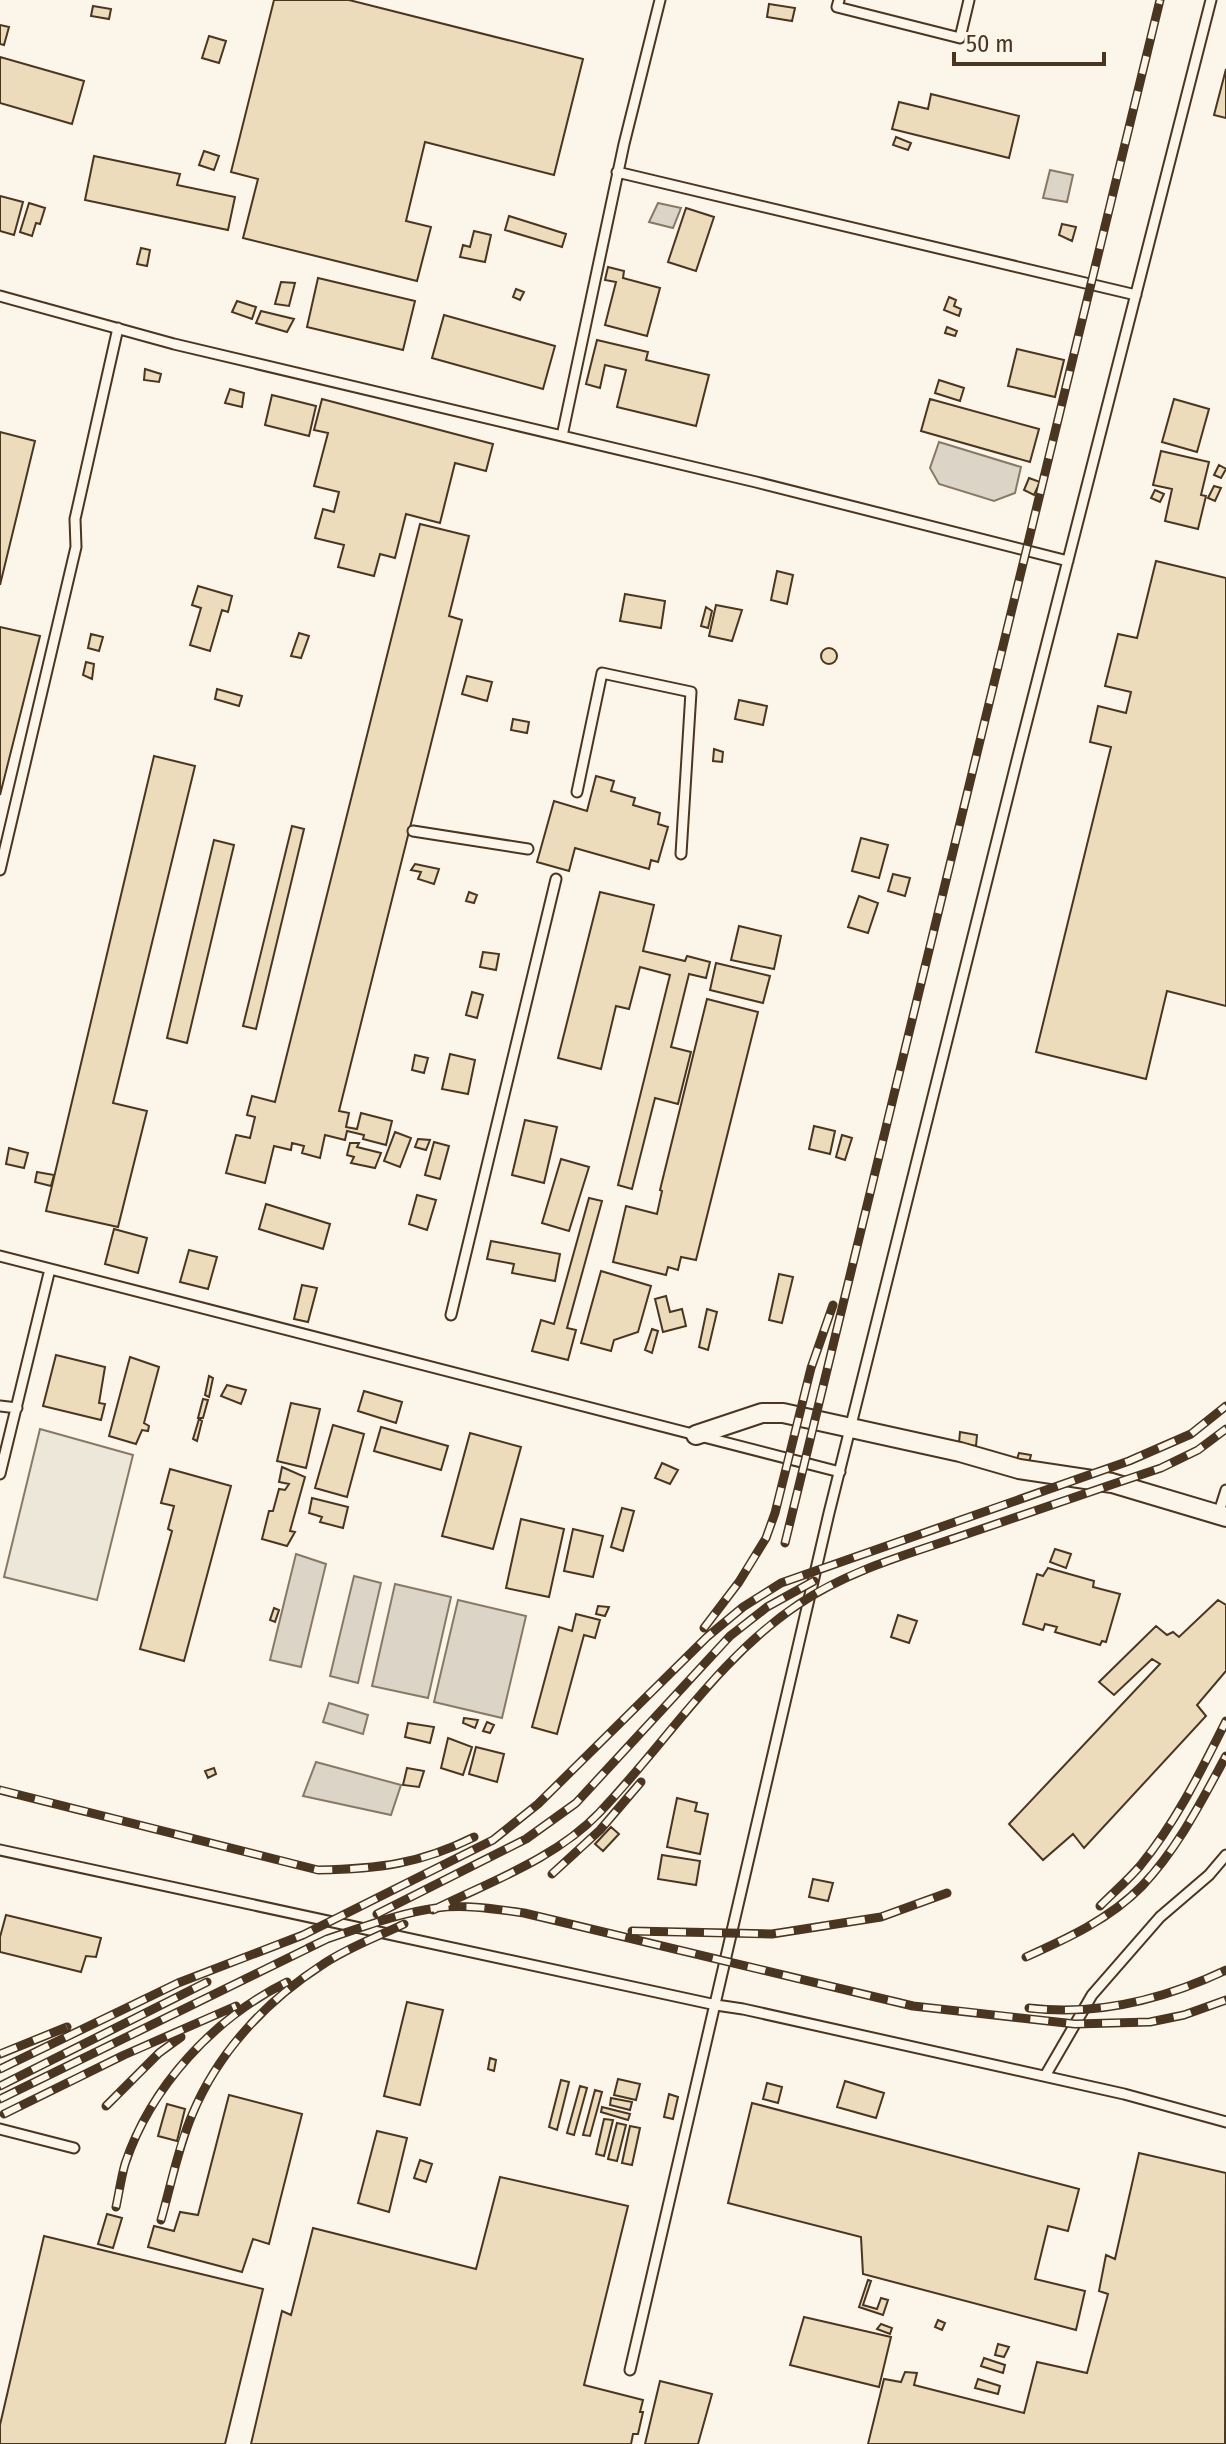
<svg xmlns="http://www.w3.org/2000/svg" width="1226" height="2444" font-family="'Fira Sans Condensed',sans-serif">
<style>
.parking{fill:#ede7d9;stroke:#887966;stroke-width:2}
.water{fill:#dcd4c6;stroke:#887966;stroke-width:2}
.building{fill:#ecdcbc;stroke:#4a3520;stroke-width:2}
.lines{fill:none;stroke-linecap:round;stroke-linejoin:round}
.lane-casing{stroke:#4a3520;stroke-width:13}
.street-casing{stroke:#4a3520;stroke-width:22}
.lane{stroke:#fbf6e9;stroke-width:9}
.street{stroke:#fbf6e9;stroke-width:18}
.rail-casing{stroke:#4a3520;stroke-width:9}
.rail{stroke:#fbf6e9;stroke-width:6;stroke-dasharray:18;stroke-linecap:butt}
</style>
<rect width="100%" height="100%" fill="#fbf6e9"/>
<path class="parking" d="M40,1429L133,1455L97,1600L4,1577Z"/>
<path class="water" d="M1050,170L1073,175L1067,202L1043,198Z
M658,203L681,208L673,228L649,222Z
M939,442L1021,467L1015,493L994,501L939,484L930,468Z
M296,1554L326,1564L301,1667L270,1660Z
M354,1576L381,1583L358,1683L330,1676Z
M395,1584L451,1597L428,1698L372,1686Z
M458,1600L526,1616L502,1718L434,1702Z
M329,1703L368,1715L363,1734L323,1722Z
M316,1762L401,1785L391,1815L303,1796Z"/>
<path class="building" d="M274,0H349L583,59L554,175L425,142L406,221L431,227L417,281L243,238L258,179L231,172Z
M769,4L795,8L792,21L767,17Z
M93,6L111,9L109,19L91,16Z
M0,25L9,27L4,45L0,44Z
M209,36L226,41L219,63L202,58Z
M0,57L84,81L72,124L0,103Z
M1226,69V118L1214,115Z
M931,94L1019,116L1009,158L892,129L899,102L928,109Z
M896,137L911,143L908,150L893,145Z
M204,151L219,156L214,170L199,165Z
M94,156L180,174L177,185L235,197L228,230L85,200Z
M0,196L23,202L14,235L0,231Z
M29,203L45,208L40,224L36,223L32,236L20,232Z
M686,208L714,217L696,271L668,262Z
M509,216L566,234L562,247L505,230Z
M1062,224L1076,227L1072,241L1059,235Z
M474,231L491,235L485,262L460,257L463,245L470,247Z
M141,248L150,250L147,266L137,264Z
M608,267L624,271L623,278L660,288L647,336L605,325L616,282L605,280Z
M318,278L415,301L403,350L307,327Z
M281,282L295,283L289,306L275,304Z
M516,289L524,292L520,300L513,297Z
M949,297L956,300L954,306L961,309L959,316L944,310Z
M237,301L256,307L252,319L232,312Z
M261,311L294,319L287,332L256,323Z
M444,315L555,346L543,389L432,358Z
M947,327L957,331L955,336L945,333Z
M597,340L648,352L646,360L709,375L696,426L617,407L626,370L605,365L600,388L586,384Z
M1017,349L1064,360L1055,397L1008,386Z
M145,369L161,374L159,382L144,380Z
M939,380L964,388L960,401L935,393Z
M230,389L244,393L242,407L225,403Z
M272,395L316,406L309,436L265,425Z
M322,399L493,444L486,471L455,463L440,523L406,514L395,558L380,554L374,576L338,567L344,545L315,538L323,509L334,512L339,492L314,486L328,433L314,430Z
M930,399L1039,429L1030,462L921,431Z
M1174,399L1209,409L1197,452L1162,442Z
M0,432L35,441L0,585Z
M1161,451L1209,462L1201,495L1206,496L1198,529L1165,521L1172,489L1153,485Z
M1219,465L1226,469L1221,478L1214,475Z
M1029,478L1040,482L1034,495L1024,490Z
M1214,486L1221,488L1215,501L1208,498Z
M1155,490L1164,494L1160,502L1151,498Z
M420,524L469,536L449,616L462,620L339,1111L349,1113L346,1127L357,1129L361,1113L392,1121L386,1145L363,1139L364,1135L347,1131L345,1140L325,1135L320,1158L302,1153L304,1146L292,1143L291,1150L274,1146L265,1183L226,1173L236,1135L250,1138L255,1117L247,1115L252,1096L275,1102Z
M1156,561L1226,578V1006L1167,991L1146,1079L1036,1052L1111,747L1090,742L1098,706L1126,713L1131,692L1105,686L1118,634L1137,638Z
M777,571L793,575L787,604L771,600Z
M198,586L232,596L228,612L222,610L210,651L190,645L201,608L192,605Z
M625,594L665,601L661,628L620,621Z
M716,605L742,610L732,641L709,636Z
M706,607L712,611L708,628L701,626Z
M0,627L40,636L0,795Z
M299,633L309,636L301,658L291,656Z
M91,634L103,637L99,651L88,648Z
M821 656a8 8 0 1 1 16 0a8 8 0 1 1-16 0Z
M86,662L94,664L92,679L83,675Z
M467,676L492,682L487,701L462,694Z
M217,689L242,696L239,706L215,699Z
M739,700L767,706L763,725L735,719Z
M513,719L529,722L527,733L511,730Z
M714,749L723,752L722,762L713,761Z
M154,756L195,766L113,1103L147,1111L118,1227L46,1211Z
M596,776L614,781L611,791L635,798L633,805L660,813L658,824L668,827L658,862L651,860L649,869L575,848L569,871L537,862L554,801L587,811Z
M292,826L304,829L256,1029L243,1026Z
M861,838L888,845L879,878L852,871Z
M214,840L234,845L187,1043L167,1038Z
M415,864L439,869L434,884L418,879L421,872L411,870Z
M893,874L910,878L905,896L888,891Z
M469,892L477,895L474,903L466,901Z
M600,892L654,905L643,951L685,961L687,956L710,962L706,978L689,974L671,1047L691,1052L678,1104L655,1098L632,1189L618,1185L670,975L640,967L629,1009L616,1006L601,1069L558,1058Z
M859,896L878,903L868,933L848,927Z
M739,926L781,936L774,969L731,960Z
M483,952L499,954L496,970L480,967Z
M716,963L770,976L763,1003L710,990Z
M472,992L483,995L477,1018L466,1015Z
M707,999L758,1012L696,1260L681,1257L678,1270L668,1267L666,1275L613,1262L626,1206L657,1214L662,1191L660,1190Z
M450,1054L475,1060L468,1094L442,1089Z
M415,1055L428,1058L424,1073L412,1070Z
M525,1120L557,1127L544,1183L512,1175Z
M814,1126L835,1131L830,1154L809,1149Z
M395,1132L411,1138L400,1167L384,1161Z
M842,1135L852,1138L845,1160L836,1157Z
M418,1139L430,1140L426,1150L415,1147Z
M434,1142L449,1146L440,1179L425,1175Z
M350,1143H359L357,1147L381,1153L375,1168L351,1163L354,1157L347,1155Z
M9,1148L28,1153L24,1168L6,1164Z
M561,1159L589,1167L569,1231L542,1223Z
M37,1172L54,1175L51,1186L35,1182Z
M417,1195L436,1200L427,1230L409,1224Z
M589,1198L602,1201L567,1328L576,1330L568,1360L532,1351L541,1320L554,1324Z
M266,1204L330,1224L323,1249L259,1229Z
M114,1229L147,1238L138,1273L105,1264Z
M491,1241L560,1254L555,1281L512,1273L514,1264L487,1259Z
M189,1250L217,1257L208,1289L180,1282Z
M601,1271L651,1286L638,1332L614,1340L611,1351L581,1343Z
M779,1274L793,1277L782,1323L769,1320Z
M302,1285L317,1288L308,1322L294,1319Z
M666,1296L670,1312L682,1309L686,1326L663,1332L655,1299Z
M707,1309L717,1312L708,1350L699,1347Z
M652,1329L658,1331L652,1353L645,1350Z
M56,1355L105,1367L99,1403L105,1404L101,1420L43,1406Z
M130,1357L159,1367L144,1423L149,1426L148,1431L142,1430L136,1444L109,1436Z
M209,1376L213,1378L209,1397L205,1395Z
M227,1385L246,1390L241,1404L221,1396Z
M364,1391L402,1402L396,1423L358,1411Z
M203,1399L208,1400L203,1418H198Z
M291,1403L320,1409L306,1468L277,1461Z
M199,1419L202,1421L197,1441L193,1439Z
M333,1425L364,1434L347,1497L315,1488Z
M381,1427L448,1446L441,1470L374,1451Z
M960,1432L977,1435L976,1446L959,1443Z
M470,1433L521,1447L493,1549L442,1536Z
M1019,1453L1031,1455L1028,1466L1016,1462Z
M662,1463L678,1470L670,1484L655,1478Z
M282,1467L305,1477L290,1531L295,1532L287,1546L262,1539L269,1511H273L279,1489L285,1490L289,1484L279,1482Z
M170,1469L231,1486L184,1661L140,1649L172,1531L168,1529L174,1506L161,1503Z
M312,1498L348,1507L343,1528L320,1522L322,1517L309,1513Z
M622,1508L634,1511L623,1551L611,1547Z
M521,1519L564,1529L549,1597L506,1588Z
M573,1529L603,1536L593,1577L564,1571Z
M1055,1549L1071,1554L1066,1568L1050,1562Z
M1048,1568L1094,1581L1093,1587L1120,1594L1106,1642L1102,1641L1100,1645L1055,1632L1057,1627L1045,1624L1043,1630L1023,1624L1037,1574L1043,1576Z
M1218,1600L1226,1605V1671L1197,1705L1206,1716L1084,1848L1073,1834L1043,1860L1009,1824L1160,1664L1152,1659L1114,1695L1099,1682L1156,1626L1167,1635L1173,1632L1179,1637Z
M598,1606L609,1607L605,1616L596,1614Z
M274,1608L279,1610L275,1622L270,1620Z
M576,1614L600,1620L595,1638L584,1635L557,1734L532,1727L559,1627L572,1631Z
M898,1615L917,1621L909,1643L891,1637Z
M464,1718L478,1720L475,1728L463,1723Z
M487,1722L494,1725L490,1733L483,1731Z
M408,1723L434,1727L430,1743L405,1737Z
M448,1738L472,1747L463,1775L441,1768Z
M476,1747L504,1754L497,1782L469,1774Z
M214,1768L216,1774L208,1778L205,1771Z
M407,1768L424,1771L419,1787L403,1785Z
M677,1798L697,1803L695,1811L708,1814L700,1854L667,1847Z
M611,1827L619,1834L603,1851L595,1844Z
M662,1855L700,1861L696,1885L658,1879Z
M813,1879L833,1883L828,1901L809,1897Z
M6,1915L101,1938L96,1957L86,1956L81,1972L0,1952V1937Z
M407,2002L443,2010L420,2105L384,2096Z
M490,2058L496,2060L494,2071L488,2069Z
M618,2079L640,2084L636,2100L614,2095Z
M561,2080L569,2082L557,2130L549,2127Z
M845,2081L884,2093L876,2118L837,2107Z
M767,2083L782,2087L778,2103L763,2099Z
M580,2086L587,2088L574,2135L567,2133Z
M595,2090L602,2092L590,2136L583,2135Z
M669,2094L678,2097L673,2119L664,2117Z
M229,2095L302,2114L269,2244L253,2239L242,2272L148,2247L154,2226L174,2231L180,2212L198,2215Z
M611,2098L632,2102L630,2110L610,2105Z
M752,2103L1079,2189L1068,2231L1048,2226L1035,2279L1085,2291L1076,2330L863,2274L861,2237L728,2203Z
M167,2104L185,2109L177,2141L158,2136Z
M602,2107L630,2114L628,2120L601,2112Z
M604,2119L613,2120L604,2156L596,2154Z
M617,2123L626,2125L617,2161L608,2159Z
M630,2126L640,2128L632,2165L622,2163Z
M377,2131L407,2138L389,2212L358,2203Z
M1139,2153L1226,2173L1225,2444H868L884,2379L901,2382L905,2372L917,2373L914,2385L1024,2413L1037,2362L1087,2373L1108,2294L1099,2291L1106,2255L1115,2259Z
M420,2160L432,2164L426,2182L414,2178Z
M500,2177L628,2206L584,2385L643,2400L640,2412H643L638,2434H633L631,2444H251L282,2311L291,2315L313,2228L476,2269Z
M107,2214L122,2218L113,2248L98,2244Z
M44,2236L263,2289L225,2444H0V2425Z
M868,2280L871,2281L863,2305L877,2309L881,2298L888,2300L883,2315L859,2307Z
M804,2317L891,2337L879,2387L790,2365Z
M938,2320L945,2323L942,2330L935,2327Z
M881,2324L892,2328L890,2334L877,2329Z
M998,2344L1009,2347L1004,2357L995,2355Z
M984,2358L1005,2365L1003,2373L981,2366Z
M978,2379L1000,2386L998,2394L975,2388Z
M660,2381L712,2394L698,2444H645Z"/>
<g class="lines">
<g class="lane-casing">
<path id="lane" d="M839,0L837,7L960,38L969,0
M617,172L1136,295
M0,296L174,344L756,482L1068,561
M562,436L624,144L660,0
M577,792L602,673L691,692L681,854
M413,831L528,849
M0,870L76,547L75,519L118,328
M0,1256L840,1472
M451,1315L556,879
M0,1406L17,1408
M0,1474L50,1269
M1218,1515L1226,1490
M0,1850L716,2005L743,2009L1124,2094L1226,2122
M1045,2076L1092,1995L1160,1917L1209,1875L1226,1855
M0,2129L74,2148
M630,2370L829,1513L1018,756L1211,0"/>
</g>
<g class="street-casing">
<path id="street" d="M696,1435L762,1413H783L960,1452L1019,1469L1112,1483L1226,1517"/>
</g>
<use href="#lane" class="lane"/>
<use href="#street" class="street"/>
<g class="rail-casing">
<path id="rail" d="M785,1543L1160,0
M704,1628L739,1582L766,1538L775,1513L811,1368L833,1305
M0,1790L318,1870C378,1869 420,1864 474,1837
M552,1874L600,1830L641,1782
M1100,1906C1113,1893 1128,1880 1140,1866C1176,1822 1201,1771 1226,1721
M433,1910C489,1882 555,1859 599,1813C666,1743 718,1658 799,1604C846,1572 902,1556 955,1538C1023,1515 1092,1491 1161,1468L1198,1450L1226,1429
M377,1914L526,1839L576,1803L730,1636L767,1607L814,1581
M632,1931L772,1934L881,1917L947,1893
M327,1939C363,1927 399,1913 436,1908C466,1904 495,1909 524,1913L913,2006L1075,2024L1150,2022L1184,2015L1226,2000
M1026,1957C1066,1939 1110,1919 1142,1886C1178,1848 1201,1802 1226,1756
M1029,2008C1097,2016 1165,1999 1226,1970
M0,2054L67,2027
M0,2069L178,1983L303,1935L493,1840L538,1804L707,1637L743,1607L781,1583L1129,1461L1191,1434L1226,1406
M0,2086L207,1982
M0,2099L327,1939L308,1948
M106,2106L159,2053L181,2037
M4,2114L124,2055L236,2006
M116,2207C119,2193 121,2178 125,2164C151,2086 214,2018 287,1982
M161,2220C171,2185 178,2148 192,2115C218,2052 266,2001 322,1965C347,1948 377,1937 404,1924"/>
</g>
<use href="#rail" class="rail"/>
</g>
<path d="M954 52v12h150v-12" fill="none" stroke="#4a3520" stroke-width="4"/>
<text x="966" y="52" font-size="24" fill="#4a3520" stroke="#fbf6e9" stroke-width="6" paint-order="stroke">50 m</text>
</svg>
